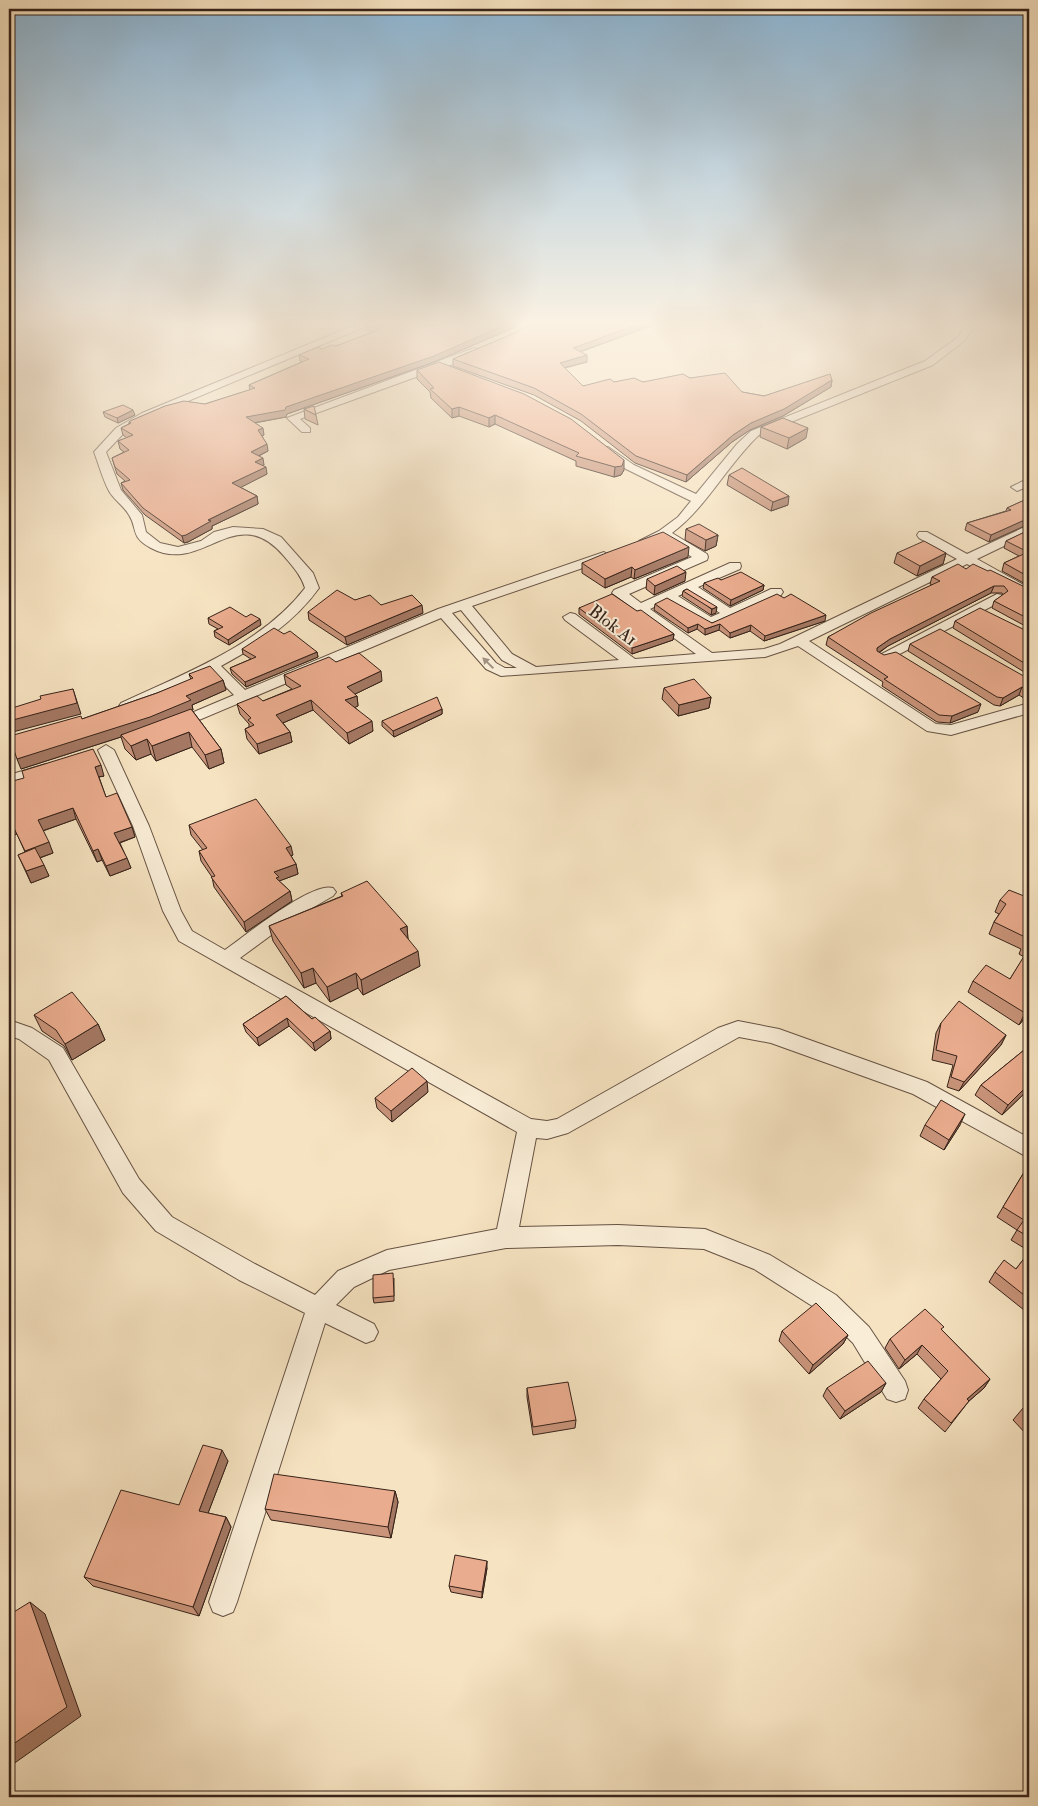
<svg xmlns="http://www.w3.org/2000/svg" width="1038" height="1806" font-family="'IM FELL Double Pica',serif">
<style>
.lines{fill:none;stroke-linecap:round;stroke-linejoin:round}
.minor-casing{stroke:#665243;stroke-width:2}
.minor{fill:#f9edd7;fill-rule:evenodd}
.wall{fill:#c9947a;stroke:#362219}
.shaded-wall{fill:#a47863;stroke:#362219}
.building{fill:#eaac8e;stroke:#362219}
.oneway{fill:#a19282}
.labels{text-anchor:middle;stroke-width:4;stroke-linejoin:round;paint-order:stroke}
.far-street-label{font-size:18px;fill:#362219;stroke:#f9edd7}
</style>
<rect width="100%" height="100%" fill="#f6e3c1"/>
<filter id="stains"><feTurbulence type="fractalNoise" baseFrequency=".004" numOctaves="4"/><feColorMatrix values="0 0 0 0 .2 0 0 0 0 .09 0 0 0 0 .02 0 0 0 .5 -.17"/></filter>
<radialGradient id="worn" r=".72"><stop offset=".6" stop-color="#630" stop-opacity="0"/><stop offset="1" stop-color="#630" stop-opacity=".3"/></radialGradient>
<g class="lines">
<g class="minor-casing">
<path id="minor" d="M355,325H369L150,417L124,433L106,452L121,490L142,515L146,532L160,543L178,547L201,541L214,532L233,527L263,529L281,537L313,573L319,588C294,623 258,646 221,666L245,690L438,609L604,552L610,556L609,559L472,606L512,654L536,667L619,660L565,620L563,617L570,613L575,614L635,659L696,654L612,593L614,590L692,557L663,539L645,545L639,541L659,531L678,517L691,501L626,469L600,451V447H608L634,465L696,494L737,444L751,431L925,361L958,337L966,325H976L964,341L933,365L759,435C727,465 707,507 672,533L707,554L708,557L707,560L629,594L641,603L730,563H740L741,566L740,569L698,587L730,608L771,589H781L783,592L781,595L710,627L667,601L650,609L712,653L764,649L780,644L957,559L919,538L917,535L919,532H927L967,554L1029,525V534L977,559L1029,588V597L967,564L809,641L936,724L951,725L1029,703V713L951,735L927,731L798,646L765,657L501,676L486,669L441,618L180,728L175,730L167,725L170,722L234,695L210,671L131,709H121L119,706L121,703C185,673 261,645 305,588C301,575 293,567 284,556C235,499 203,576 151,548C130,537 138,529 129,515C124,506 114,500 109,491C103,480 99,465 94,452L116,428L142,413ZM687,592L720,613L711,617L678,596ZM461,610L502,660L517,668H505L496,663L452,613Z
M474,348L478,349V353L448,366L460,371V375H452L438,369L300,419L310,428V432H302L287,418Z
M1029,478V486L1017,491L1011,487Z
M997,594L1002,595L1004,598L1002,601L888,660H878L876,657Z
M106,745L114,750L149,826L181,911L192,931L225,950C245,936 312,881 333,888L336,892L333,896L293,919L240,958L531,1119L547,1121L557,1119L718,1028L738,1021L779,1029L927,1082L1029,1138V1158L913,1094L771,1043L739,1037L568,1133L547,1139L536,1138L519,1227L618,1225L705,1229L770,1255L836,1295L869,1327L905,1381L908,1390L905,1399L896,1402L887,1399L853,1343L820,1311L754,1269L704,1249L618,1245L506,1248L389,1270L354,1287L336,1305L374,1324L378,1332L374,1340L366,1343L325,1323L237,1602L233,1612L223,1616L213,1612L209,1602L305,1313L239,1280L156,1231L123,1193L49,1060L19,1039L9,1036V1020L32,1028L63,1048L139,1179L172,1217L255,1264L315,1295L338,1271L387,1250L497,1229L517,1132L179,941L163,911L133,826L98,750Z
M46,764L52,765L54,769L52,773L9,785V775Z"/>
</g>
<use href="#minor" class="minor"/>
</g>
<path class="wall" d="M366,325H520L434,362L287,414L286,417L255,423L264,435L262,436L268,451L259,456L264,465L263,466L267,474L240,487L257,496L258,504L212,526V529L188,542L184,543L145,515L123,490L121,483L125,481L117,474L112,458L124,452L120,449L118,441L127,438L123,435L121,428L129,424V422L205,404L250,390L249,385L302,362L300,361L299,355L336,346L373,332L367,330Z
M654,325L580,352L587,362L565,368L583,386L614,382H643L690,378L742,392L764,396L832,380L831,387L783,416L750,430L732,442L686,482L635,463L581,421L534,395L453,366V359L515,333Z
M417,370L624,470L621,475L614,477L576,466V461L495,424L489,427L459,416L452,418L431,398L430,392L417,379Z
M304,409L316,415L318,425L305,419Z
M103,412L135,415L118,423L105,417Z
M761,427L806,438L787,449L760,437Z
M729,475L788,505L771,511L727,485Z
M1029,483V492L1026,490L1028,484Z
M1029,498L989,542L965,530L967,523L1006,511L1007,508Z
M686,529L718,535L716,546L705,551L685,540Z
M1029,530V586L1002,571L1004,563L1019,556L1004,548L1006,541Z
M897,553H946L943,564L917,576L894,563Z
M688,557L634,579L631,577L605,588L582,573V563Z
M966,569L1029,589V628L992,608L994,601L1003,595L1002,593H991L888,646L879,653L978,712L950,723L937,722L882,686L883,682L826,645L828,637L932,585L930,584L932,577Z
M647,579L685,581L654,595L646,589Z
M721,580L764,585L763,590L730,606L703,588L704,583Z
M687,589L716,613L711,615L682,596L683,591Z
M784,598L825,621L764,641L750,631L730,638L719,630L705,635L697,629L688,633L654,610L655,604L712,623Z
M355,600L381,605L423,613L347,645L309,620L308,612Z
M579,608L637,611L674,634L673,640L632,654L579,614Z
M246,617L261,625L229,645L215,637L214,631L218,629L209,624L208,618Z
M955,621L1029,632V675L953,628Z
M284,634L317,652L318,657L246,687L232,674L230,668L251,659L243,654L242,649Z
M910,644L1029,679V699L1027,700L1019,695L1000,706L994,705L908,651Z
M336,662L382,681L355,694L357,696L358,706L355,707L373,731L349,744L313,710L283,723L290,732L292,742L259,754L247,739L245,729L249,727V724L240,714L237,704L263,701L292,689L286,685L284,675Z
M189,674L223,680L226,690L192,705L193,710H192L221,749L224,763L209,769L192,747L156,761L151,754L136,760L125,749L121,737L21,769L82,719L157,693L191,680Z
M664,688L711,697L709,708L678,716L662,699Z
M442,709V714L394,737L382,726V721Z
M104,776L99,777L106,797L132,827L135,837L120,843L131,868L110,876L102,860L97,862L76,819L43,831L53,853L40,858L49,876L31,883L18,855L25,852L17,834L9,837V782Z
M189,825L293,855L291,856L296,864L298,874L279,881L290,891L292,901L246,932L214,887L212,877L201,861L199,851L203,850L191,835Z
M341,893L407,926L408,939L420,966L363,995L358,988L330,1002L316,983L304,988L273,941L269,926L342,896Z
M1029,898V1013L1019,1025L968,992L973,981L1010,979L1024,957L1019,954L1021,949L989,934L994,922L999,914L995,912L1000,900Z
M286,996L312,1019L330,1031L331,1039L315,1051L289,1026L259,1046L246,1032L243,1024Z
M34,1015L98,1024L105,1040L72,1060L64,1046L42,1031Z
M941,1023L1006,1035L1001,1045L959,1091L947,1087L953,1065L932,1060L936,1033Z
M1029,1046V1094L1027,1091L1002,1115L975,1095L981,1085Z
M428,1092L392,1122L377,1108L375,1098Z
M925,1125H960L944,1150L920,1136Z
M1029,1164V1251L1011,1240L1017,1230L997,1217Z
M1029,1252V1314L989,1282L995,1272L1016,1269Z
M394,1278V1301L374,1303L373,1298Z
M942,1330L990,1379L984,1388L969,1401L945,1432L918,1408L924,1399L941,1379L917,1354L899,1369L885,1348L890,1339Z
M782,1331L848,1335L843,1344L809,1374L779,1341Z
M886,1383L881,1392L840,1419L823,1396L827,1388Z
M527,1388L576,1420L575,1428L533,1435L527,1397Z
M1029,1401V1437L1013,1420Z
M228,1461L208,1513L226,1517L231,1527L199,1616L93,1586L84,1577L179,1505Z
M395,1491L398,1502L391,1538L271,1520L265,1509Z
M487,1568L482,1598L451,1592L449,1586Z"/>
<path class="shaded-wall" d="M505,325H520L434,362L287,414L286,417L247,424L246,417L286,407Z
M636,325H654L573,354V348Z
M587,355V362L559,369L560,363Z
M832,380L831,387L783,416L750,430L732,442L686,482L687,475L733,435L751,423Z
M459,407V416L452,418V409Z
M133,410L135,415L118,423L117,418Z
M495,415V424L489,427V418Z
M263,428L264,435L259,438L258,430Z
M808,428L806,438L787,449L789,438Z
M267,444L268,451L252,459L251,452Z
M263,458L264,465L256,469L255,462Z
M624,460V470L621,475L614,477L615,467Z
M266,467L267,474L234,491L232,483Z
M257,496L258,504L212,526V529L188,542L184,543L182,536L208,520Z
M789,496L788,505L771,511L773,502Z
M1029,518V524L989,542L991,535Z
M718,535L716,546L705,551L706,540Z
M689,547L688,557L634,579L635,570Z
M946,553L943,564L917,576L920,566Z
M632,567L631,577L605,588V579Z
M686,572L685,581L654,595L655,586Z
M764,585L763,590L730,606L731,600Z
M994,586L991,593L888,646L875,655L877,648L890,639Z
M422,605L423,613L347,645L345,637Z
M717,607L716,613L711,615L712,609Z
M826,615L825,621L764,641L765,636Z
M260,619L261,625L229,645L228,640Z
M698,624L697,629L688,633V628Z
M720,624L719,630L705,635V629Z
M751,625L750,631L730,638V633Z
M674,634L673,640L632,654V648Z
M317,652L318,657L246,687L245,682Z
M381,671L382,681L349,697L347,687Z
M223,680L226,690L192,705L193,710L152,727L121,735V737L21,769L17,759L186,696Z
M1022,687L1019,695L1000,706L1003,698Z
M73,689L81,714L9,733V721Z
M357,696L358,706L347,711L345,700Z
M711,697L709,708L678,716L679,705Z
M311,700L313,710L278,725L276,715Z
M981,704L978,712L950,723L952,716Z
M442,709V714L394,737L393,731Z
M372,721L373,731L349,744L347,733Z
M189,732L192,747L156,761L152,746Z
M290,732L292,742L259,754L257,744Z
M147,739L151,754L136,760L131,746Z
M221,749L224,763L209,769L205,755Z
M101,765L104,776L98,777L95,767Z
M73,808L76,819L42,831L38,820Z
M12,824L17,834L9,837V825Z
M132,827L135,837L118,843L114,833Z
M49,842L53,853L30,861L25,851Z
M291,846L293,855L288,857L286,848Z
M98,849L102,860L97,862L93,851Z
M127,858L131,868L110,876L106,866Z
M296,864L298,874L279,881L278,888L274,872Z
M44,865L49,876L31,883L26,871Z
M290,891L292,901L246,932L244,922Z
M407,926L408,941L400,929Z
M418,951L420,966L363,995L361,980Z
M313,968L316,983L304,988L301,973Z
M356,973L358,988L330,1002L327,987Z
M1029,1008V1013L1019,1025L1025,1013Z
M287,1018L289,1026L259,1046L257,1038Z
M98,1024L105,1040L72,1060L65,1044Z
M330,1031L331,1039L315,1051L313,1043Z
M1006,1035L1001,1045L959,1091L964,1082Z
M427,1081L428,1092L392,1122L391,1111Z
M1029,1084V1087L1027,1091L1002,1115L1008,1105Z
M965,1114L960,1125L944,1150L949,1140Z
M848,1335L843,1344L809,1374L813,1365Z
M922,1345L917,1354L899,1369L905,1360Z
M990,1379L984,1388L961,1408L967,1399Z
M886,1383L881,1392L840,1419L845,1411Z
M222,1450L228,1461L205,1521L199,1511Z
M395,1491L398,1502L391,1538L388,1527Z
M226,1517L231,1527L199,1616L193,1607Z
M487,1561V1568L482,1598V1592Z
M30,1602L45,1614L81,1716L9,1767V1747Z"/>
<path class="building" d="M371,325H505L434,356L286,407L285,410L246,417L263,428L258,430L267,444L251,452L263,458L255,462L266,467L232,483L257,496L208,520L211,521L186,535L182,536L143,508L121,483L130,480L115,467L112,458L129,450L118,441L133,435L121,428L131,423L129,422L130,421L165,406L184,401L205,404L255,388L249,385L309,359L299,355L318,347L322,349L332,345L336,346L381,329Z
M529,325H636L573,348L587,355L560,363L583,386L610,379L614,382L634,378L643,382L683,374L690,378L725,373L742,392L764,396L830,374L832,380L784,409L751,423L733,435L687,475L636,456L581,414L534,388L453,359L515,333Z
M439,362L524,394L571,419L624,460L622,466L615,467L576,456L579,453L495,415L489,418L459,407L452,409L430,389L434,388L417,370Z
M123,405L133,410L117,418L103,412Z
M314,406L316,415L304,409Z
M783,418L808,428L789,438L761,427Z
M742,468L789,496L773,502L729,475Z
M1029,498V518L991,535L967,523L1011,510L1007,508Z
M699,524L718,535L706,540L686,529Z
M1029,530V577L1004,563L1028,552L1006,541Z
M663,532L689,547L635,570L632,567L605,579L582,563L606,553Z
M924,541L946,553L920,566L897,553Z
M958,564L966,569L973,564L988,571L990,570L1029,589V619L994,601L1008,591L1004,586H994L890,639L877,648V651L884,655L896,652L981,704L952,716L939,715L884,679L888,677L828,637L871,613L940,581L932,577Z
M677,566L686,572L655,586L647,579Z
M741,572L764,585L731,600L704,583L718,578L721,580Z
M687,589L717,607L712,609L683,591Z
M337,590L355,600L370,595L381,605L412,595L422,605L345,637L308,612Z
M612,594L637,611L641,610L674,634L632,648L579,608Z
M777,594L784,598L791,594L826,615L765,636L751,625L730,633L720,624L705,629L698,624L688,628L655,604L667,598L712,623Z
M230,607L246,617L251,614L260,619L228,640L214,631L223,627L208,618Z
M980,608L1029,632V666L955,621Z
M274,628L284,634L290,631L317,652L245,682L230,668L256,657L242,649Z
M940,629L1029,679V692L1022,687L1003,698L997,697L910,644Z
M359,653L381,671L347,687L357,696L345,700L372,721L347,733L311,700L276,715L290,732L257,744L245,729L254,725L248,720L251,718L237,704L257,696L263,701L301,686L284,675L329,657L336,662Z
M210,666L223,680L186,696L191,700L150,717L17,759L10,739V736L81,716L82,719L157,693L193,678L189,674Z
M694,679L711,697L679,705L664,688Z
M73,689L77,703L9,721V709L41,699L40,696Z
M437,697L442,709L393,731L382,721Z
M191,709L221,749L205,755L189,732L152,746L147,739L131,746L121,735Z
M93,749L101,765L95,767L106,797L117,793L132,827L114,833L127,858L106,866L98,849L93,851L73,808L38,820L49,842L25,851L12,824L9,825V782L24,778L22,771Z
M256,799L291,846L286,848L296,864L274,872L279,877L276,878L290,891L244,922L211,877L215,876L199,851L207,848L189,825Z
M35,848L44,865L26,871L18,855Z
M367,881L407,926L400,929L418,951L361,980L356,973L327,987L313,968L301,973L269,926L343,896L341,893Z
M1009,890L1029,898V945L1024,943L1027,938L994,922L1006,904L1000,900Z
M1029,948V1008L1025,1013L973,981L986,965L1010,979Z
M72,992L98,1024L65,1044L56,1030L34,1015Z
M286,996L312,1019L315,1017L330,1031L313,1043L287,1018L257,1038L243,1024Z
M959,1001L1006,1035L964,1082L951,1077L957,1056L936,1050L941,1023Z
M1029,1046V1084L1008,1105L981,1085Z
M412,1068L427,1081L391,1111L375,1098Z
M941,1100L965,1114L949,1140L925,1125Z
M1029,1164V1237L1017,1230L1024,1220L1003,1207Z
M1029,1252V1299L995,1272L1004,1260L1016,1269Z
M393,1273L394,1296L373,1298V1275Z
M816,1303L848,1335L813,1365L782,1331Z
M925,1309L944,1327L941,1329L990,1379L967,1399L969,1401L951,1423L924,1399L948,1371L922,1345L905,1360L890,1339Z
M868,1361L886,1383L845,1411L827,1388Z
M568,1382L576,1420L533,1427L527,1388Z
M203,1445L222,1450L199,1511L226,1517L193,1607L84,1577L121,1490L179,1505Z
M274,1474L395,1491L388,1527L265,1509Z
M455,1555L487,1561L482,1592L449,1586Z
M30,1602L67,1707L9,1747V1615Z"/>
<defs><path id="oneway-solid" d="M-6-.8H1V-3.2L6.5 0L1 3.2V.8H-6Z" transform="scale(1.25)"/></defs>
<use class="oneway" href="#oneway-solid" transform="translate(488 663) rotate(-135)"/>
<linearGradient id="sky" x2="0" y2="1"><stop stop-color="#8bb7d7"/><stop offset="0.56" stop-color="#fbf2e3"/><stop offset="1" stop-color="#fbf2e3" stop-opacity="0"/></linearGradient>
<rect width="1038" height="578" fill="url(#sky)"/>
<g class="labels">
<g class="far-street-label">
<text transform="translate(613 625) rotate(37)" y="6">Blok A1</text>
</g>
</g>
<rect width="1038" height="1806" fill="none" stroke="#f6e3c1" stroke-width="30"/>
<rect x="10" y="10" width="1018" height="1786" fill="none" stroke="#362219" stroke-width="2.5"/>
<rect x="15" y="15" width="1008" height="1776" fill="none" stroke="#362219"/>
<rect width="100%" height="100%" filter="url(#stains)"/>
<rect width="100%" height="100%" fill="url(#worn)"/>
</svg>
